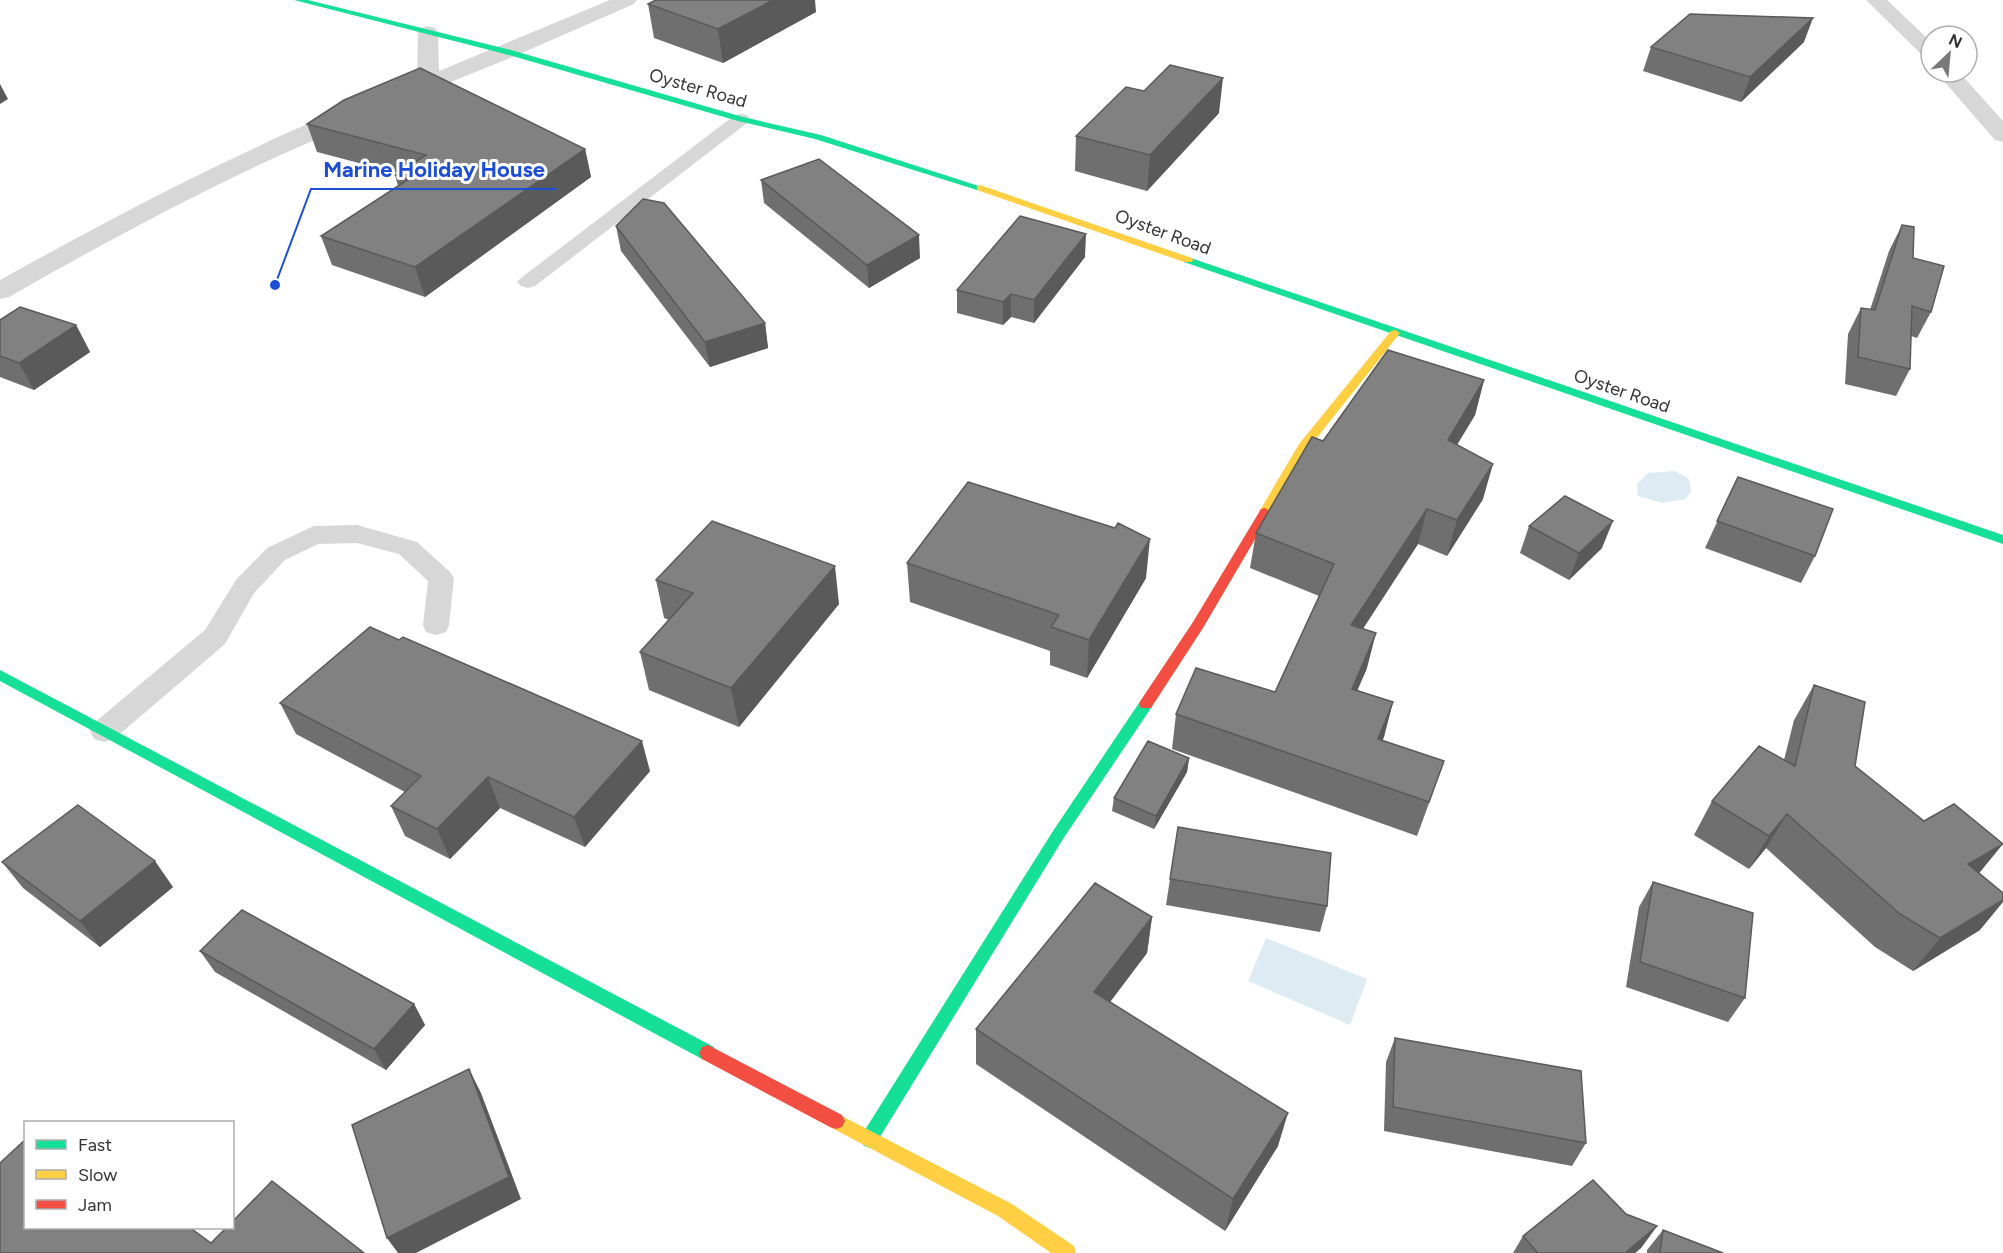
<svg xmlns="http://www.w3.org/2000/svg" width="2003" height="1253" font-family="Figtree,sans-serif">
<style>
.water{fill:#ddebf3}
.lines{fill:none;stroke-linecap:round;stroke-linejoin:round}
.lane{fill:#d7d7d7;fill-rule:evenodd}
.street{fill:#d7d7d7;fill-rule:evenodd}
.fast{fill:#16e098;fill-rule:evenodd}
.slow{fill:#ffcf43;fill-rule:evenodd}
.jam{fill:#f24e42;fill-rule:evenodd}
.wall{fill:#6f6f6f}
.shaded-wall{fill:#5a5a5a}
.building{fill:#818181;stroke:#5a5a5a;stroke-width:1.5}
.labels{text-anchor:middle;stroke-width:6;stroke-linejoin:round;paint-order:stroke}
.far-street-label{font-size:18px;fill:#333;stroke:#fff}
.leader{fill:none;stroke:#1d4ed8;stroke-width:2}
.callout-dot{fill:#1d4ed8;stroke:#fff;stroke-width:2}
.callout-label{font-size:22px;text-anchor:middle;font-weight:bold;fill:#1d4ed8;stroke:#fff;stroke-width:6;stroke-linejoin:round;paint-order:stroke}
</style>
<rect width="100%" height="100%" fill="#fff"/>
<path class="water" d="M1675,471L1689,479L1691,491L1686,499L1663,503L1638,496L1637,484L1648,473Z
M1266,938L1367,979L1350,1025L1248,981Z"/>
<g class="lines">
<path class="lane" d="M741,114L747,115L750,119L747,123L535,286L528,288L521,286L517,282L521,278L735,115Z
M357,525L417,542L450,572L454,578L449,625L446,632L436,635L426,632L423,625L428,581L399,554L357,543L318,544L285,560L254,593L225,644L114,739L104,742L94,739L90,731L94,723L205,630L236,580L267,548L314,526Z"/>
<path class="street" d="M610,0H637L634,4L515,56L436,88L408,102L400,104L392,102L389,97L392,92L417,80L418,32L421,28L428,26L435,28L438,32L439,71Z
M1866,0H1887L1931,42V59L1924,57Z
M1936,72H1959L2003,121V142L1995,140Z
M352,109L360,111L363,116L360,121C238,170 123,232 9,297L0,299V280C78,237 157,194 238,156C274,139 313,119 352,109Z"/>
<path class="fast" d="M294,0H308L511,50L743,117L821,135L985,188L977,190L815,139L738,121L505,54Z
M1188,257L2003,535V544L1184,262L1183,260Z
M0,670L714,1047L717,1053L714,1059L708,1061L702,1059L0,681Z
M1146,699L1151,700L1153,704L1151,708L1063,839L875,1145L869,1148L863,1145L860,1139L863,1133L1053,831L1141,700Z"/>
<path class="slow" d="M980,185L1192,258L1193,260L1192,262H1184L977,190V186Z
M1395,330L1400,333L1308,449L1269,515H1261L1259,512L1299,444L1391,331Z
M836,1113L1012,1204L1074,1246L1076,1253H1051L998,1216L830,1127L827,1121L830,1115Z"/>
<path class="jam" d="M1265,508L1271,512L1203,628L1151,708H1141L1139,704L1141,700L1193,622L1261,509Z
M708,1045L842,1115L845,1121L842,1127L836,1129L830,1127L702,1059L699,1053L702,1047Z"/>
</g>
<path class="wall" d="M648,4L816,12L723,63L654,38Z
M1804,42L1741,102L1643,71L1651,47Z
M1219,113L1147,191L1075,171L1076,136Z
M307,124L585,149L591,177L425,297L332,265L321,236L398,186L395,175L397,173L317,152Z
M761,180L920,258L869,288L764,203Z
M1902,225L1931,312L1917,338L1911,336L1910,369L1896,396L1845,384L1848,334L1861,308L1870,310L1889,251Z
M616,226L765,323L768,348L710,367L621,251Z
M1085,257L1034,323L1011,317L1003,325L957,313V290Z
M0,320L76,325L90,352L34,390L0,377Z
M1484,380L1475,415L1457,445L1483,499L1447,556L1418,544L1363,629L1367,668L1357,690L1393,702L1382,740L1432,795L1417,836L1172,749L1176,714L1275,692L1319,596L1250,568L1256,533Z
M1738,477L1815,556L1801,583L1705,548Z
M1529,526L1602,548L1569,580L1520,553Z
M907,563L1146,578L1087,678L1050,665V651L910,602Z
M656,580L839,604L739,727L649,690L640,652L669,620L664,618Z
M1814,685L1855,766L1979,873L1980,930L1913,971L1875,947L1766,848L1749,869L1694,835L1712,801L1784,760L1794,720Z
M280,703L650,771L585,847L500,808L450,859L405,836L391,806L405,792L296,734Z
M1189,758L1187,772L1154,829L1112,811L1114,798Z
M1178,827L1327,906L1320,932L1166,905Z
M2,862L173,887L100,947L23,888Z
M1653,882L1745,998L1728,1022L1626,987L1639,907Z
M1152,917L1147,953L1110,1002L1278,1146L1225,1231L976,1064V1029Z
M200,951L414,1004L425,1025L386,1070L215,972Z
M1395,1038L1586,1143L1572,1166L1384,1131L1386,1062Z
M1626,1214L1657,1226L1641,1248L1635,1253H1513L1523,1236Z
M1663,1230L1723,1253H1647V1250Z"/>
<path class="shaded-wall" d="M773,0H815L816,12L723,63L718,29Z
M1813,18L1804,42L1741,102L1750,77Z
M1223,78L1219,113L1147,191L1150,155Z
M0,84L8,99L0,104Z
M585,149L591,177L425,297L415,267Z
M1086,234L1085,257L1034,323V300Z
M919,235L920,258L869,288L867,265Z
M1011,294V317L1003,325V302Z
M765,323L768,348L710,367L705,342Z
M76,325L90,352L34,390L19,363Z
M1484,380L1475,415L1438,475L1448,440Z
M1493,464L1483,499L1447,556L1457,520Z
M1427,509L1418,544L1342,660L1351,625Z
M1613,521L1602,548L1569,580L1579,553Z
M1150,539L1146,578L1087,678L1089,640Z
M835,566L839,604L739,727L731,688Z
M1376,633L1367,668L1343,724L1352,689Z
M1393,702L1384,737L1369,773L1378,739Z
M642,741L650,771L585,847L574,817Z
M1189,758L1187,772L1154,829L1156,816Z
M488,777L500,808L450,859L437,829Z
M1787,814L1766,848L1749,869L1769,836Z
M2003,844L1976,877L1968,864Z
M155,861L173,887L100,947L80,921Z
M2003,900V902L1980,930L1913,971L1940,938Z
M1152,917L1147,953L1091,1027L1094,992Z
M414,1004L425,1025L386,1070L374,1049Z
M469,1069L481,1093L521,1199L416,1253H398L387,1238Z
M1288,1113L1278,1146L1225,1231L1233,1199Z
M1657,1226L1641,1248L1635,1253H1625Z"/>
<path class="building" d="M656,0H773L718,29L648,4Z
M1690,14L1813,18L1750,77L1651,47Z
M1170,65L1223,78L1150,155L1076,136L1126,87L1144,91Z
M420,68L585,149L415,267L321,236L409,179L395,175L426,155L307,124L344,100Z
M819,159L919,235L867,265L761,180Z
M643,199L664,203L765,323L705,342L616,226Z
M1020,216L1086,234L1034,300L1011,294L1003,302L957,290Z
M1902,225L1914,227L1913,258L1944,266L1931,312L1912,306L1910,369L1858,357L1861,308L1875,310Z
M20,307L76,325L19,363L0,356V320Z
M1388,350L1484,380L1448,440L1493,464L1457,520L1427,509L1351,625L1376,633L1352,689L1393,702L1378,739L1444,761L1429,802L1176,714L1196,668L1275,692L1334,564L1256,533L1312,437L1323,441Z
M1738,477L1833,509L1815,556L1717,521Z
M968,482L1115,528L1118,523L1150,539L1089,640L1051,627L1059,615L907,563Z
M1565,496L1613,521L1579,553L1529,526Z
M712,521L835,566L731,688L640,652L693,593L656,580Z
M370,627L399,640L403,637L642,741L574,817L488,777L437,829L391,806L421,776L280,703Z
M1814,685L1865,702L1855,766L1924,821L1954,804L2003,844L1968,864L2003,893V900L1940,938L1900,914L1787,814L1769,836L1712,801L1759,746L1795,766Z
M1148,741L1189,758L1156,816L1114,798Z
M78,805L155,861L80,921L2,862Z
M1178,827L1331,853L1327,906L1170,879Z
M1653,882L1753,913L1745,998L1640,962Z
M1095,883L1152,917L1094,992L1288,1113L1233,1199L976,1029Z
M242,910L414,1004L374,1049L200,951Z
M1395,1038L1581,1071L1586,1143L1393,1107Z
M469,1069L509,1177L387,1238L352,1125Z
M26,1139V1227H189L211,1243L227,1227H232V1222L272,1181L364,1253H0V1163Z
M1593,1180L1626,1214L1657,1226L1625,1253H1538L1523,1236Z
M1663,1230L1723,1253H1660Z"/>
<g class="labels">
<g class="far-street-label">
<text transform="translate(698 88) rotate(16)" y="6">Oyster Road</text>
<text transform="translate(1163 232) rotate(20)" y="6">Oyster Road</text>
<text transform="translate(1622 391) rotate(19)" y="6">Oyster Road</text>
</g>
</g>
<path class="leader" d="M275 285L311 189H557"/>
<circle class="callout-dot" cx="275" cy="285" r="6"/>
<g class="callout-label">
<text x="434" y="177">Marine Holiday House</text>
</g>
<rect x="24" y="1121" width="210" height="108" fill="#ffffff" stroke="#adadad" stroke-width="1.5"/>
<rect x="36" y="1140" width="30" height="9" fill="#16e098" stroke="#adadad" stroke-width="1.5"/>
<text x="78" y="1151" font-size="18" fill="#333333">Fast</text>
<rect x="36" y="1170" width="30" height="9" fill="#ffcf43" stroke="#adadad" stroke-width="1.5"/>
<text x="78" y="1181" font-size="18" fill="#333333">Slow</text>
<rect x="36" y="1200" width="30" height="9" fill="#f24e42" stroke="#adadad" stroke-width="1.5"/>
<text x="78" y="1211" font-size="18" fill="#333333">Jam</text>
<g transform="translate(1949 54) rotate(26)"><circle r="28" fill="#ffffff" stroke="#adadad" stroke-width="1.5"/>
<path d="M0-4.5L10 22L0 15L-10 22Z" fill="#7a7a7a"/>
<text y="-9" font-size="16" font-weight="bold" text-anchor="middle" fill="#333333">N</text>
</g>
</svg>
